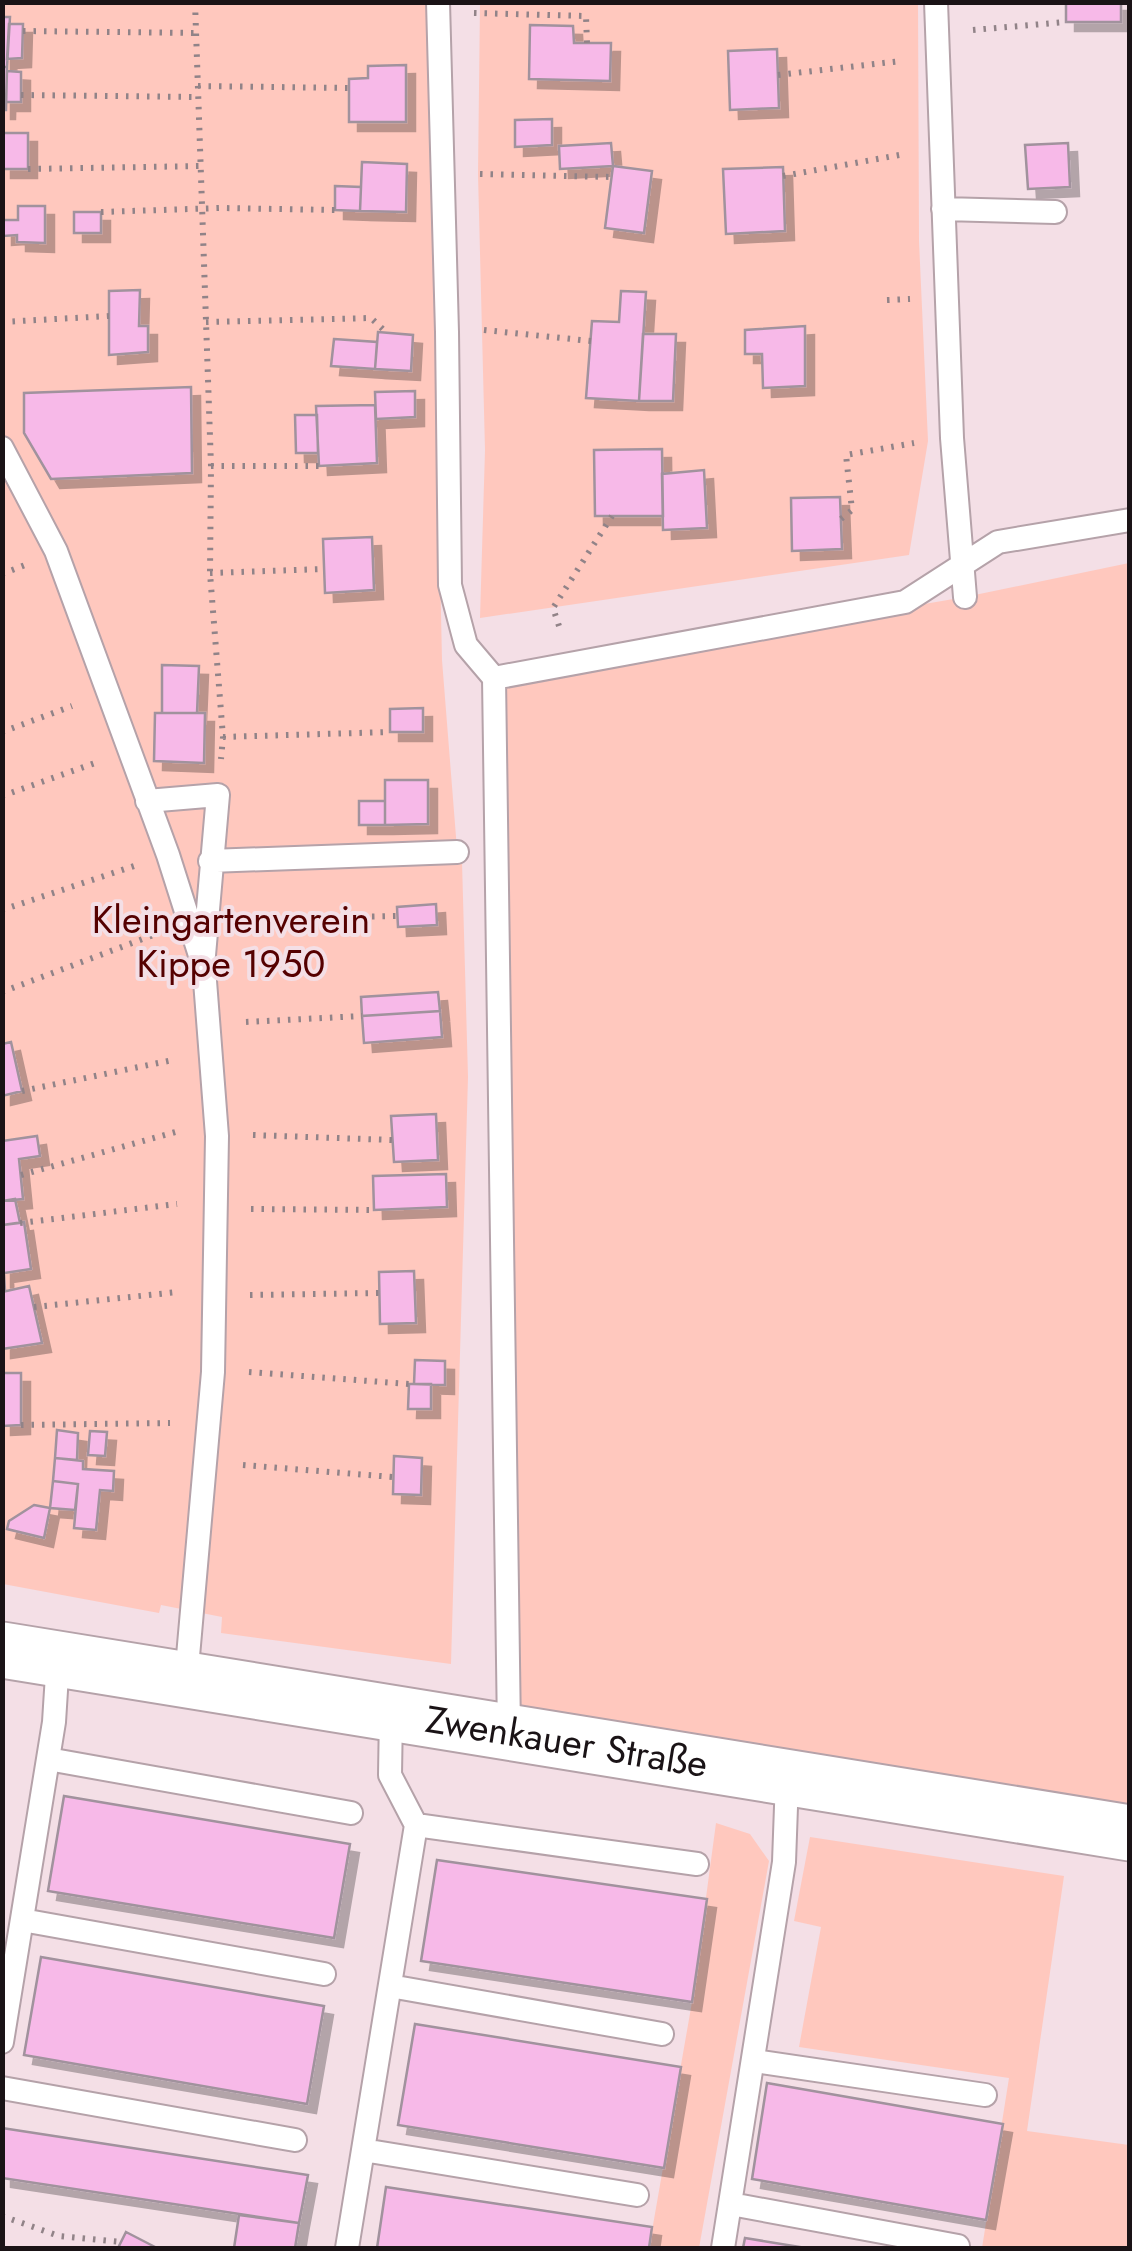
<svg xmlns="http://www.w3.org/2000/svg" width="1132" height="2251" font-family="Jost,sans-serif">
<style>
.green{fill:#ffc8be}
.building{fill:#f7b9e8;stroke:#a1929d;stroke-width:2.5;filter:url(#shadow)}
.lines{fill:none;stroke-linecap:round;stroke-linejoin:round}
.lane-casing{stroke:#b5a2a9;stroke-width:26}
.primary-casing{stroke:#b5a2a9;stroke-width:59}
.path{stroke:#918388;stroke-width:6;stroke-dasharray:2.5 8;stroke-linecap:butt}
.lane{stroke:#fff;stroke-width:22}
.primary{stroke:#fff;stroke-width:55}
.labels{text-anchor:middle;stroke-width:8;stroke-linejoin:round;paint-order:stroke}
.park-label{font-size:38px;fill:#500;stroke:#f4dfe6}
.street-label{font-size:38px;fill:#1a1316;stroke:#f4dfe6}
</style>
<defs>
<filter id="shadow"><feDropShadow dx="9" dy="9" stdDeviation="0" flood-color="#0004"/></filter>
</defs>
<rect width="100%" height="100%" fill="#f4dfe6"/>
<path class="green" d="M2,3H428L442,660L458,862H462L468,1077L451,1664L221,1633L222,1617L161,1605L159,1613L3,1584Z
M480,3H918L919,241L928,441L909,555L480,618L485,450L478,174Z
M1129,563V1833L509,1731L494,678L965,597Z
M716,1823L750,1834L769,1861L699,2248H649L692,2002Z
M810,1837L1064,1876L1027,2131L1129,2145V2248H982L1009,2078L799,2047L821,1927L794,1921Z"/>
<path class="building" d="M1066,2H1121V22H1066Z
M2,17H10L7,67H2Z
M9,24H23L22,58L7,59Z
M530,25L573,26L574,43H611L610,81L529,79Z
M777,49L779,108L730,110L728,51Z
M406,65V122H349V79L368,78V66Z
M2,67H7L6,110H2Z
M7,71L21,72V102H6Z
M552,119V145L515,147V120Z
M2,133H28V169H2Z
M611,143L613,166L560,169L559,146Z
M1068,143L1070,187L1028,189L1025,145Z
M362,162L407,164L406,212L360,211Z
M613,166L652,171L644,233L605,228Z
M783,167L785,231L726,234L723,169Z
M335,186L361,187L360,211L335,210Z
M18,206H45V243L17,242V235L3,236V220H18Z
M74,212H101V233H74Z
M140,290L139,326H148V352L109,355V291Z
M621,291L646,292L639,401L586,398L592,321L619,322Z
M805,326V386L763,388L762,354H745V330Z
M378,332L413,335L411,371L375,369Z
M643,334H676L673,401H639Z
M334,339L377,342L375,369L331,366Z
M191,387L192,473L51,479L24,433V393Z
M415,391V417L376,419L375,392Z
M375,405L377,463L319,466L316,406Z
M295,415H317L318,453H296Z
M662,449L663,516H595L594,450Z
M704,470L707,528L663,530L662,474Z
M840,497L842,549L792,551L791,498Z
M372,537L374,590L325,593L323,539Z
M162,665L199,666L197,713H162Z
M423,708V732H390V709Z
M155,713H205L204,763L154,761Z
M385,780H428V824L385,825Z
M359,801H385V825H359Z
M436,904L437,925L398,927L397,907Z
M438,992L440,1011L362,1016L361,997Z
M440,1011L442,1037L364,1043L362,1016Z
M11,1042L22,1091L2,1096V1044Z
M436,1114L438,1160L394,1162L391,1116Z
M37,1136L40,1156L19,1159L23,1199L2,1201V1141Z
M446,1174L447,1207L374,1210L373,1176Z
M15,1199L20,1223L2,1225V1201Z
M24,1222L31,1269L4,1273L5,1291L2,1292V1225Z
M414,1271L416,1323L380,1324L379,1272Z
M29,1286L42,1343L2,1349V1292Z
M415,1360L445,1361V1385L414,1384Z
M2,1373H21V1425L2,1426Z
M409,1384H431V1409H408Z
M57,1430L78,1433L77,1460L55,1458Z
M90,1431L107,1432L105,1456L88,1455Z
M394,1456L422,1458L421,1495L393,1494Z
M55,1458L83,1461V1469L114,1471L113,1491L100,1490L96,1530L74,1528L78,1484L53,1481Z
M53,1481L78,1484L75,1510L50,1508Z
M34,1505L50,1508L44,1538L7,1529L9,1521Z
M64,1796L350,1844L334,1938L48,1891Z
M437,1860L707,1899L692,2002L421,1961Z
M41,1957L324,2006L307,2104L24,2055Z
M415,2024L681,2067L664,2168L398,2125Z
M767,2083L1003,2124L986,2220L752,2179Z
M2,2128L308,2175L299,2223L2,2178Z
M386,2187L652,2227L649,2248H377Z
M239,2215L299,2223L295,2248H234Z
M126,2232L157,2248H118Z
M745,2238L806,2248H743Z"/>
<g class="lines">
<g class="lane-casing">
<path id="lane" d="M438,2L447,332L450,585L466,645L494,678
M936,2L952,438L965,597
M943,209L1055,212
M2,448L56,551L168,855L204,968L217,1136L213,1372L186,1679
M147,801L218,795L204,955
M210,861L457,852
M391,1713L390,1775L416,1825L697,1864
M509,1731L494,678L905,602L998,542L1130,520
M48,1759L351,1813
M22,1920L324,1974
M390,1986L662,2034
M2,2042L54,1722L58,1659
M755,2061L985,2095
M2,2088L295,2140
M363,2150L637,2195
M731,2204L958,2246
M347,2248L416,1825
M723,2248L784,1862L787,1779"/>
</g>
<g class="primary-casing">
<g id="primary">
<path id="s1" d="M2,1650L1130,1833"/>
</g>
</g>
<path class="path" d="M195,2L211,466L210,573L223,737L221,759
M474,13L586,16L587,43
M973,30L1066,22
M23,31L197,33
M778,75L901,61
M198,86L349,88
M21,95L199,97
M28,169L201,166
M480,174L612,177
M783,176L905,154
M101,212L220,208L335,210
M2,236H3
M887,300L910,299
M2,322L109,316
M206,322L371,318L387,333
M484,330L591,341
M211,466H319
M841,519L852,510L846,455L914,443
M210,573L324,569
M2,574L25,565
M559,626L553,608L612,516
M2,732L72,706
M223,737L390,732
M2,796L95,763
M2,910L134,866
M246,919L397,916
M2,992L156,934
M246,1022L362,1016
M22,1091L173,1060
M253,1135L392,1140
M21,1175L179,1131
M251,1209L374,1210
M20,1223L177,1204
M250,1295L379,1293
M34,1307L178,1292
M249,1372L409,1384
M21,1425L170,1423
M243,1465L393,1477
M2,2216L59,2236L121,2242"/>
<use href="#lane" class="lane"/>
<use href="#primary" class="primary"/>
</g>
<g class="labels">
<g class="park-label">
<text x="231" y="933">Kleingartenverein<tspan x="231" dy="44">Kippe 1950</tspan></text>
</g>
<g class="street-label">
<text dy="13" stroke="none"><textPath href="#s1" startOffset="572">Zwenkauer Straße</textPath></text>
</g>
</g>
<rect width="1132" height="2251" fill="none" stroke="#1a1316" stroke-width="10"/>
</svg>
